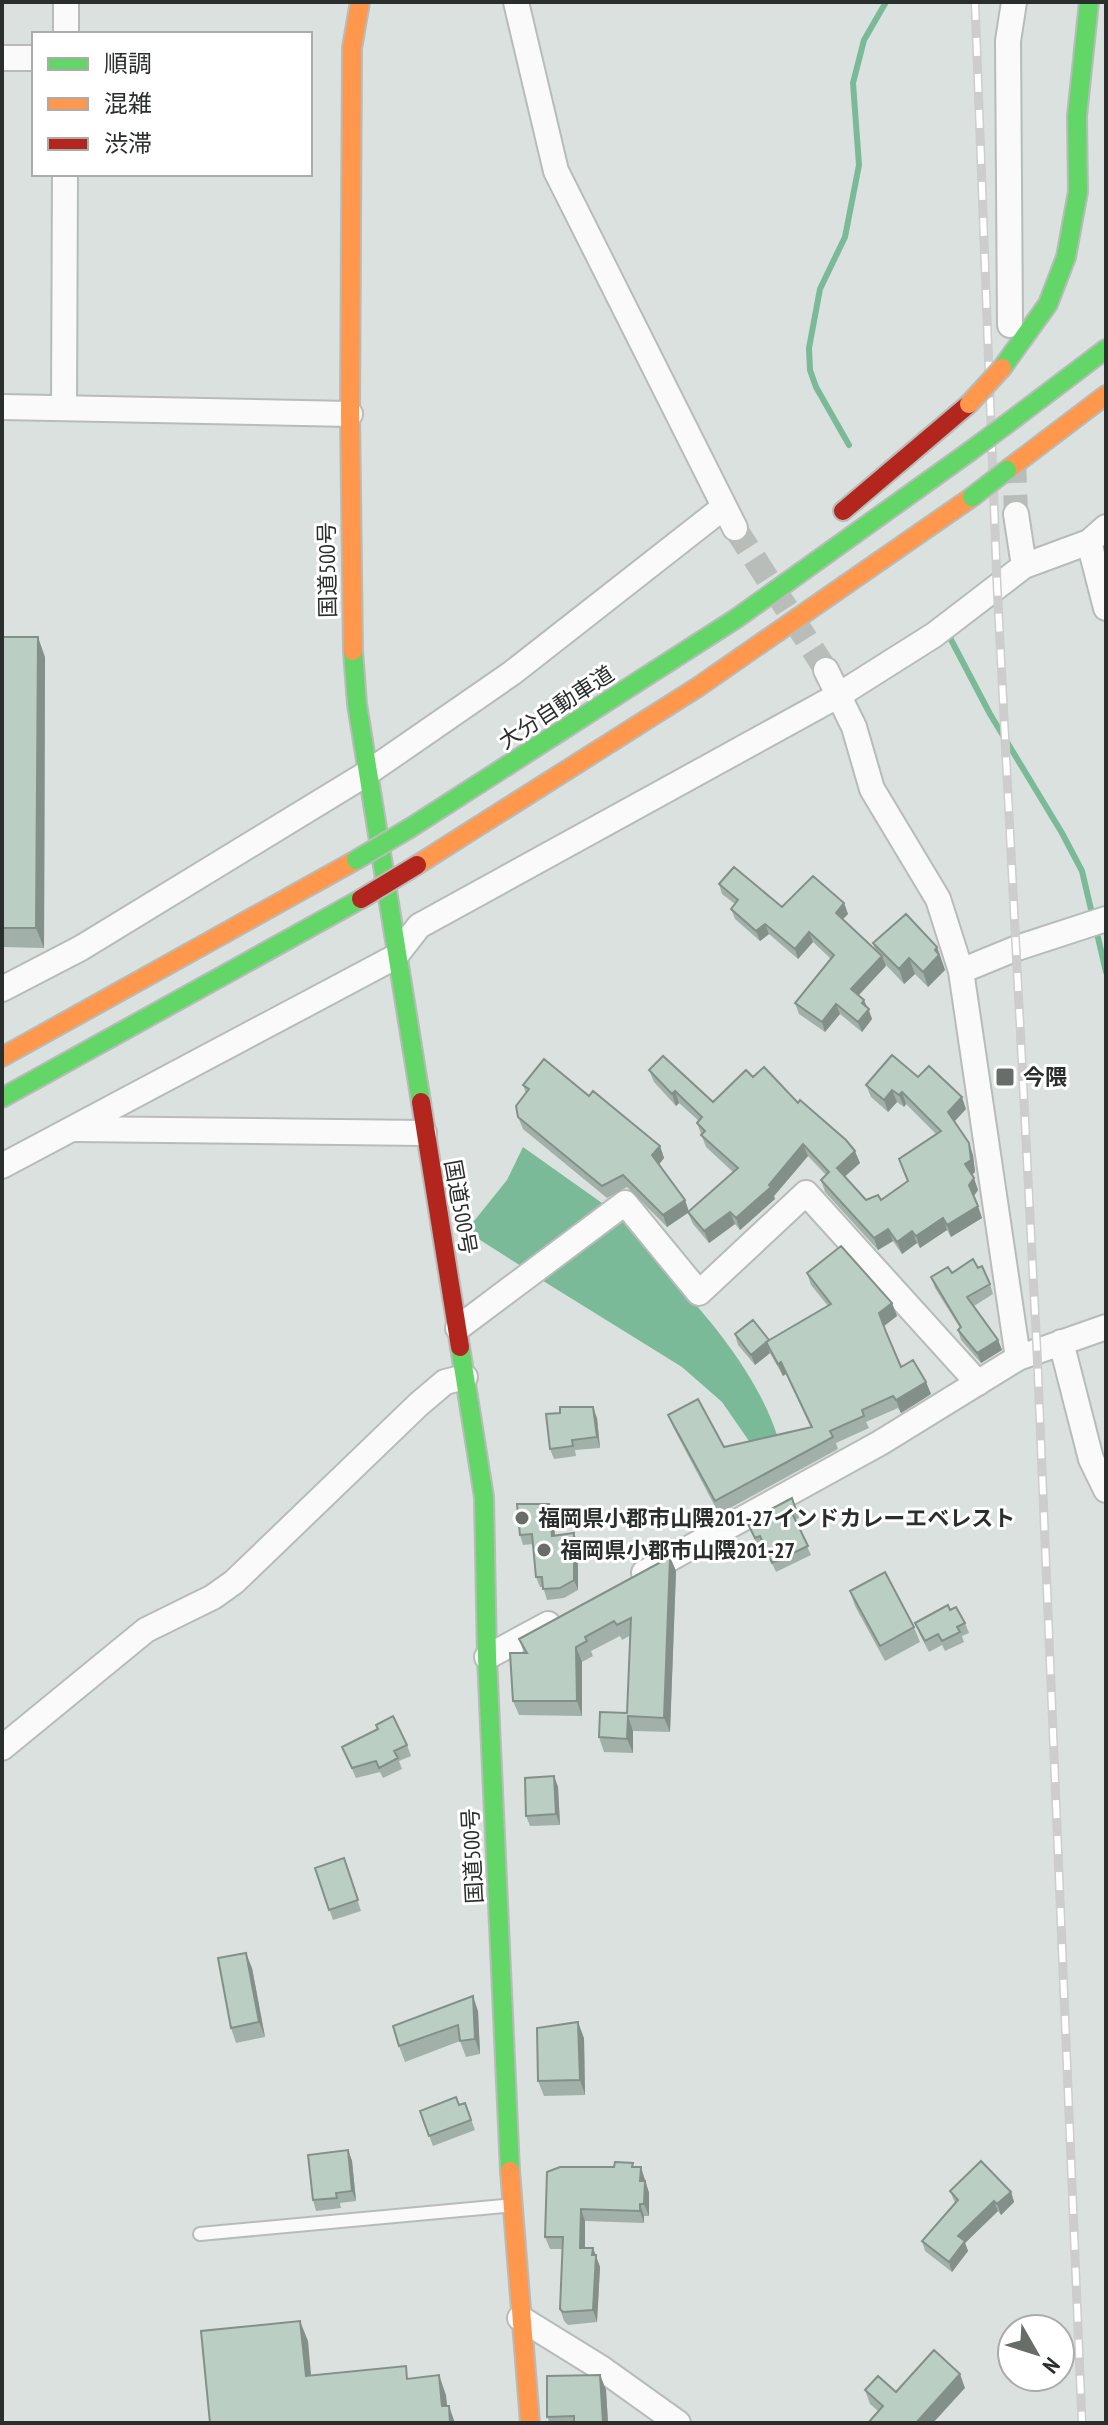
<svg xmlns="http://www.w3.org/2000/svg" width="1108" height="2425" font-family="'PT Sans Narrow','Noto Sans JP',sans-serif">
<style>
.water{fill:#7bba98}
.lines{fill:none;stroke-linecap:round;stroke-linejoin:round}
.stream{stroke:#7bba98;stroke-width:6}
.street-tunnel{stroke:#b8bdba;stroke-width:24;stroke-dasharray:24 12;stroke-linecap:butt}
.lane-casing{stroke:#b7bcb9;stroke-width:16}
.street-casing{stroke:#b7bcb9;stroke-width:28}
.fast-casing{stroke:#b7bcb9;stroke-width:22}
.slow-casing{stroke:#b7bcb9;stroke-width:22}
.jam-casing{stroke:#b7bcb9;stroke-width:22}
.lane{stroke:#fafafa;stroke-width:12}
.street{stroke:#fafafa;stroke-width:24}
.fast{stroke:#63d668;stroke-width:18}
.slow{stroke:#ff974d;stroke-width:18}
.jam{stroke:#b3261e;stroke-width:18}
.rail-casing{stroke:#cccdcc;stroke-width:9}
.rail{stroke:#fff;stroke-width:6;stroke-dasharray:18;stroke-linecap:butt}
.fast-bridge-casing{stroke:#b7bcb9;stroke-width:22;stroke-linecap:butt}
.slow-bridge-casing{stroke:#b7bcb9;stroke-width:22;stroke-linecap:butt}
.jam-bridge-casing{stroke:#b7bcb9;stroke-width:22;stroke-linecap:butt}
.fast-bridge{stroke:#63d668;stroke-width:18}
.slow-bridge{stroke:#ff974d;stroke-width:18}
.jam-bridge{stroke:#b3261e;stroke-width:18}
.wall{fill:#a1b1a9}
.shaded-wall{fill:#839089}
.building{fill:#bbcec4;stroke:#839089;stroke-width:2}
.poi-dot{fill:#686d6a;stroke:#fff;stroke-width:3}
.labels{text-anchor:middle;stroke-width:6;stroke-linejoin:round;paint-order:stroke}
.street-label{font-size:22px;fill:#2a2e2c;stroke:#fff}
.poi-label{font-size:22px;font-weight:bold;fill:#2a2e2c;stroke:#fff;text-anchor:start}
</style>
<rect width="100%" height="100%" fill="#dbe1de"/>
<path class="water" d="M523,1147L602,1203L604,1208L524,1268L466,1231L507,1180Z
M623,1222C679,1288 751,1354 778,1438L759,1445L756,1440L749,1441L722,1402L682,1367L540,1279Z"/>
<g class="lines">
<path class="stream" d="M849,445L816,387L810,370L809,348L820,289L845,237L859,165L853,83L864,40L886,2
M948,634L990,714L1062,833L1082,871L1093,918
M1096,929L1106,972"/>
<path class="street-tunnel" d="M1014,459L1016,514
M735,528L826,670"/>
<g class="lane-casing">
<path id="lane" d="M200,2234L504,2206"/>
</g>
<g class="street-casing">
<path id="street" d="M516,2L556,171L735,528
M66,34V2
M2,58H34
M1010,325L1008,41L1014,2
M64,406L65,174
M2,407L350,414
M1016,514L1024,566
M1089,542L1106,608
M826,670L854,727L872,789L938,899L961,971L1018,1358
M961,971L1017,948L1106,919
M2,989L81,948L366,774L512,673L724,507
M76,1129L424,1133
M2,1166L395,957L419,926L839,695L934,635L1024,566L1089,542L1106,527
M458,1328L625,1203L699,1293L806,1193L978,1383
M1061,1342L1091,1459L1106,1490
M644,1573L880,1443L1018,1358L1106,1327
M487,1657L548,1624
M2,1748L146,1630L213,1597L234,1582L419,1404L445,1382L465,1377
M520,2318L601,2368L678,2423"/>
</g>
<g class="fast-casing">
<path id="fast" d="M1002,368L1048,304L1066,257L1078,192L1077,116L1089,2
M1004,426L1106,349
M353,651L357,704L421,1102
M410,828L737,618L969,452
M2,1098L361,899
M460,1347L484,1497L487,1657L510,2171"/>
</g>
<g class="slow-casing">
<path id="slow" d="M1007,470L1106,395
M353,651L350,414L352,48L360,2
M417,865L698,687L972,497
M2,1057L356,860
M510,2171L530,2423"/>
</g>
<g class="jam-casing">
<path id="jam" d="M843,511L969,404
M421,1102L460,1347"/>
</g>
<use href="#lane" class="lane"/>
<use href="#street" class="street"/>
<use href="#fast" class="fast"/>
<use href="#slow" class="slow"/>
<use href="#jam" class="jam"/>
<g class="rail-casing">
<path id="rail" d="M975,2L997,584L1037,1351L1082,2423"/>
</g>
<use href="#rail" class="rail"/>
<g class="fast-bridge-casing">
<path id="fast-bridge" d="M969,452L1004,426
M972,497L1007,470
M356,860L410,828"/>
</g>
<g class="slow-bridge-casing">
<path id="slow-bridge" d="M969,404L1002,368"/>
</g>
<g class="jam-bridge-casing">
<path id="jam-bridge" d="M361,899L417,865"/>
</g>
<use href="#fast-bridge" class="fast-bridge"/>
<use href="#slow-bridge" class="slow-bridge"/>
<use href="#jam-bridge" class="jam-bridge"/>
</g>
<path class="wall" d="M2,637L45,657L44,948L2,947Z
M719,884L782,907L844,903L848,914L843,919L875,949L873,943L937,947L945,970L928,987L915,974L904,984L886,965L859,995L869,1009L872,1019L862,1032L840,1014L825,1032L799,1014L795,1003L831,959L813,942L798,959L769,934L760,941L735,919L731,909L735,904L722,894Z
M649,1070L713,1102L753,1077L798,1103L860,1163L844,1177L866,1200H881L908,1181L899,1159L936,1134L906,1104L904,1107L897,1102L888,1112L871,1097L866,1085L918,1077L966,1109L954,1122L969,1143L973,1155L975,1172L972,1175L978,1190L974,1196L982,1218L951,1237L947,1230L920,1248L917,1243L902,1254L893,1241L878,1250L825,1192L821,1180L826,1175L808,1156L774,1196L775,1199L747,1224L740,1230L735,1224L709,1243L693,1224L688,1213L667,1227L627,1187L607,1198L523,1129L518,1117L526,1093L523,1085L589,1096L660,1146L664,1158L659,1164L685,1200L689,1212L733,1172L706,1147L697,1123L699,1121L679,1103L676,1106L654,1082Z
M807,1273L892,1303L897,1316L884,1326L887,1336L901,1367L926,1382L931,1394L901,1413L898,1408L866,1422L869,1428L836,1443L838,1449L719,1514L673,1427L668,1415L724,1447L811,1428L786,1374L783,1376L770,1353L755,1365L738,1345L735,1334L769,1341L828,1306L811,1285Z
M952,1273L990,1284L993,1294L974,1306L998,1340L1002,1350L981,1363L961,1340L958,1330L960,1328L935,1288L931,1277Z
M597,1418L600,1448L575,1450L576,1456L554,1459L550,1449Z
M792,1498L799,1518L795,1520L811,1555L776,1572L763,1544L758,1547L747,1522Z
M553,1515L555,1535L574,1533L578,1544V1590L564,1598L547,1600L543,1587H540L536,1577L533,1544L523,1545L520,1535Z
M670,1557L676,1571L670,1732L633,1731V1753L604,1752L599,1737L627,1713L631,1635L622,1640L620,1636L591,1651L593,1656L582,1662V1716L519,1715L513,1701L524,1653L519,1639Z
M850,1591L914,1627L920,1642L885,1661L855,1606Z
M950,1610L965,1623L969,1633L962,1636L964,1642L945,1651L942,1645L929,1652L919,1633L915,1623Z
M407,1745L411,1756L399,1761L402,1769L383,1778L380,1772L356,1778L342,1747Z
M554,1776L558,1787L560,1825L530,1826L526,1816Z
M344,1858L361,1911L333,1920L315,1868Z
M252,1968L265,2037L236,2043L231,2028Z
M478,2011L480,2054L466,2057L460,2041L405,2062L399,2046Z
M584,2038L585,2095L544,2096L538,2081Z
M465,2103L475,2130L433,2146L420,2111L459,2105Z
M348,2150L352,2161L356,2201L340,2203L341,2208L316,2211L313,2200Z
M634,2167L645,2179L649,2193V2216H644V2223L585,2221V2248H593L600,2267L597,2322L568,2325L564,2321L560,2309L563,2249H550L545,2237Z
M950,2191L1011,2192L1014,2202L1001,2215L998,2211L965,2243L968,2251L952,2272L925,2251L922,2241L955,2203Z
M600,2375L606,2390L608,2423H550L547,2417Z
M965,2388L878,2411L870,2404L865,2390L896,2392Z"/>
<path class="shaded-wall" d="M38,637L45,657L44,948L36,928Z
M844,903L848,914L839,923L836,913Z
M765,924L769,934L760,941L756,931Z
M809,932L813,942L798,959L795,949Z
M937,947L945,970L928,987L923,972Z
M882,956L886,966L855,999L851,989Z
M909,958L915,974L904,984L899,969Z
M864,1000L872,1019L862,1032L858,1022L862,1003Z
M836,1004L840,1014L825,1032L822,1022Z
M892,1090L897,1102L888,1112L884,1100Z
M675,1091L679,1103L676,1106L672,1094Z
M902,1092L906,1104L904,1107L899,1095Z
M962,1097L966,1109L952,1124L948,1112Z
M969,1143L973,1155L975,1172L970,1176L965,1164Z
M803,1144L808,1156L774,1196L775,1199L740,1230L736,1218L769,1185Z
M660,1146L664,1158L657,1167L652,1155Z
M855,1151L860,1163L841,1180L837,1168Z
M974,1178L978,1190L973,1197L969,1185Z
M685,1200L689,1212L667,1227L663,1215Z
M978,1206L982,1218L951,1237L947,1225Z
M730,1212L735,1224L709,1243L704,1231Z
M943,1218L947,1230L920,1248L916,1236Z
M888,1229L893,1241L878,1250L874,1238Z
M912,1231L917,1243L902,1254L897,1242Z
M892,1303L897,1316L884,1326L879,1313Z
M998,1340L1002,1350L981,1363L977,1353Z
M766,1342L770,1353L755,1365L751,1355Z
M781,1362L786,1374L783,1376L778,1364Z
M926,1382L931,1394L901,1413L896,1400Z
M593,1407L597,1418L600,1448L597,1437Z
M549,1504L553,1515L556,1546L552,1536Z
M574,1533L578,1544V1590L574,1580Z
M670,1557L676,1571L670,1732L664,1718Z
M576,1647L582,1662V1716L577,1701Z
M628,1716L633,1731V1753L627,1739Z
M554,1776L558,1787L560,1825L556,1814Z
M246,1953L252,1968L265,2037L259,2022Z
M473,1996L478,2011L480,2054L475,2039Z
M578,2022L584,2038L585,2095L580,2080Z
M348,2150L352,2161L356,2201L352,2191Z
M641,2167L649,2193V2216L644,2204L640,2181Z
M1011,2192L1014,2202L1001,2215L997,2204Z
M994,2201L998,2211L965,2243L968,2251L952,2272L949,2262L958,2236Z
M640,2204L644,2216V2223L640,2211Z
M581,2209L585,2221V2260L580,2248Z
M593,2248L600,2267L597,2322L593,2310Z
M300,2321L308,2341L313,2396L306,2376Z
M960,2374L965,2388L933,2423H916Z
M439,2375L446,2395L449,2423L442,2406Z
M600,2375L606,2390L608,2423H603Z
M449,2406L455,2423H450Z"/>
<path class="building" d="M2,637H38L36,928H2Z
M734,867L782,907L813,876L844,903L836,913L882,956L851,989L864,1000L862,1003L869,1009L858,1022L836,1004L822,1022L795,1003L834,955L809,932L795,949L765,924L756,931L731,909L738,900L719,884Z
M906,914L937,947L935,950L939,955L923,972L909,958L899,969L873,943Z
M892,1055L918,1077L929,1066L962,1097L948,1112L969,1143L971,1160L965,1164L974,1178L969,1185L978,1206L947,1225L943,1218L916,1236L912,1231L897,1242L888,1229L874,1238L821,1180L829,1172L803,1144L769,1185L771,1187L736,1218L730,1212L704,1231L688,1212L738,1168L701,1135L705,1131L697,1123L702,1117L675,1091L672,1094L649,1070L663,1056L713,1102L746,1070L753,1077L764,1067L798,1103L800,1100L846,1140L855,1151L837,1168L866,1200L878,1195L881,1200L908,1181L899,1159L941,1131L902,1092L899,1095L892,1090L884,1100L866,1085Z
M544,1059L589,1096L593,1091L660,1146L652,1155L685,1200L663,1215L623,1175L602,1186L518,1117L516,1106L529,1089L523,1085Z
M841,1246L892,1303L879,1313L886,1332L901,1367L913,1360L926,1382L896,1400L893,1396L862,1410L864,1416L830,1431L833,1437L715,1501L668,1415L698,1399L724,1447L812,1427L781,1362L778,1364L766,1342L831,1304L807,1273Z
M973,1259L978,1268L982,1266L990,1284L967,1297L998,1340L977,1353L958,1330L961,1327L931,1277L948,1267L952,1273Z
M753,1320L769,1340L751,1355L735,1334Z
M560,1407H593L597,1437L572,1440L573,1446L550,1449L546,1414L560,1413Z
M792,1498L796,1510L791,1511L808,1546L772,1563L760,1536L755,1538L747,1522Z
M517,1504H549L552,1536L574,1533V1580L560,1588L543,1589L542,1577H536L532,1534L520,1535Z
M670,1557L664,1718L628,1716L627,1739L599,1737L600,1712L627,1713L631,1618L617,1625L614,1621L585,1637L587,1641L576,1647L577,1701H513L510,1653H527L519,1639Z
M885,1572L914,1627L880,1646L850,1591Z
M948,1605L950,1610L956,1607L965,1623L957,1627L960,1632L942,1641L938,1634L925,1641L915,1623Z
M393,1716L407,1745L394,1751L398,1758L379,1768L376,1761L352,1768L342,1747L378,1729L376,1725Z
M554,1776L556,1814L526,1816L525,1778Z
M344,1858L358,1900L329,1910L315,1868Z
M246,1953L259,2022L231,2028L218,1958Z
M473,1996L475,2039L460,2041L458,2025L399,2046L393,2026Z
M578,2022L580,2080L538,2081L537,2028Z
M456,2097L459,2105L465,2103L471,2120L429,2136L420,2111Z
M348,2150L352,2191L336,2193L337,2198L313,2200L308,2155Z
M981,2161L1011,2192L997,2204L994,2201L958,2236L965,2241L949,2262L922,2241L958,2200L950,2191Z
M615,2162L633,2163L632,2167H641L640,2181H645L644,2204H640V2211L581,2209L580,2248H593L592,2255H596L593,2310L563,2312L560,2309L563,2237H545L547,2172L560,2167H614Z
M300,2321L306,2376L406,2366L407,2379L439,2375L442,2406H449L450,2423H210L201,2331Z
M934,2350L960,2374L916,2423H868L883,2406L865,2390L878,2376L896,2392Z
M600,2375L603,2423H574V2416L547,2417V2376Z"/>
<g class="poi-dot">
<rect x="995" y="1067" width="20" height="20" rx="4"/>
<circle cx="522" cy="1518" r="8"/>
<circle cx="544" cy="1550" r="8"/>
</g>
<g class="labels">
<g class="street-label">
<text transform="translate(327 570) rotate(-91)" y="8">国道500号</text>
<text transform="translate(556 707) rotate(-33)" y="8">大分自動車道</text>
<text transform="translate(461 1207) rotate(80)" y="8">国道500号</text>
<text transform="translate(472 1856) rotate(-93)" y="8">国道500号</text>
</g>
<g class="poi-label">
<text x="1023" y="1085">今隈</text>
<text x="538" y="1526">福岡県小郡市山隈201-27インドカレーエベレスト</text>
<text x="560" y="1558">福岡県小郡市山隈201-27</text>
</g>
</g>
<rect width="1108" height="2425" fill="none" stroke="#2a2e2c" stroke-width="8"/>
<rect x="32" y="32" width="280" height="144" fill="#ffffff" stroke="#aaabab" stroke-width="2"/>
<rect x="48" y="58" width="40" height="12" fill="#63d668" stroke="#aaabab" stroke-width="2"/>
<text x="104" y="72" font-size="24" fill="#2a2e2c">順調</text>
<rect x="48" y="98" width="40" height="12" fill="#ff974d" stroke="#aaabab" stroke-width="2"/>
<text x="104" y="112" font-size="24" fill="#2a2e2c">混雑</text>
<rect x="48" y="138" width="40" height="12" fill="#b3261e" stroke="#aaabab" stroke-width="2"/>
<text x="104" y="152" font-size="24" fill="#2a2e2c">渋滞</text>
<g transform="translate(1036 2353) rotate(129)"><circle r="38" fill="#ffffff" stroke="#aaabab" stroke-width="2"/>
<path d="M0-6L14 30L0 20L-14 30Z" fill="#686d6a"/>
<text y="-12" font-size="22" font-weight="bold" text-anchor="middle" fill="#2a2e2c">N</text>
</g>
</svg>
